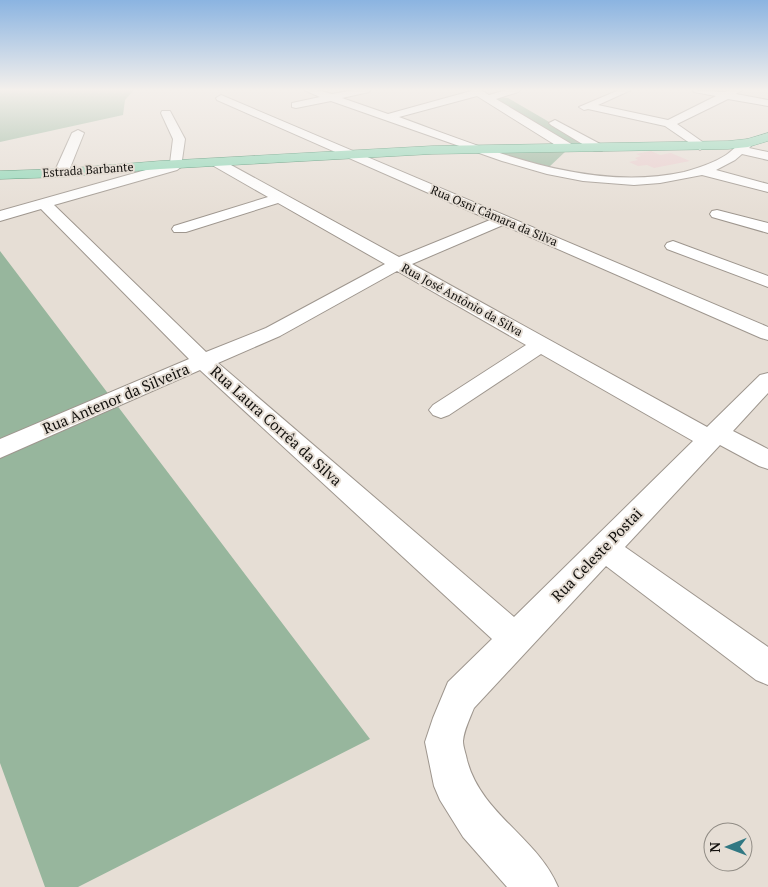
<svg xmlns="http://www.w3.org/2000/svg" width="768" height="887" font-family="'PT Serif',serif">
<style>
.education{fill:#e9cece}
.green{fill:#97b69d}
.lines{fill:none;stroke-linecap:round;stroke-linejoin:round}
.minor-casing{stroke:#9e968e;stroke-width:2}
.major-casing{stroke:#35805c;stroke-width:1}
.minor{fill:#fff;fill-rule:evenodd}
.major{fill:#91d7b7;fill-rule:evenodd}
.labels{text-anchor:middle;stroke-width:4;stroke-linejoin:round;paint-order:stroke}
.far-street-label{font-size:12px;fill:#12100d;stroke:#e6ded5}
.street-label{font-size:15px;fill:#12100d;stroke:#e6ded5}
</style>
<rect width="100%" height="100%" fill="#e6ded5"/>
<path class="education" d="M651,151L660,155L671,153L690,161L654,168L647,165L638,166L629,162L638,160L635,158L641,156L636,154Z"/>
<path class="green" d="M0,90H134L125,100L123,115L0,142Z
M500,97L508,98L587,144H569L495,99Z
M566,151L548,168L496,152Z
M0,251L370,739L78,887H45L0,763Z"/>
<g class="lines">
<g class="minor-casing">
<path id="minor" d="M304,90H317L332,94L354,90H371L369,92L342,98L388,114L471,91L470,90H481L489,95L506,90H520L518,92L496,99L573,145L575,148L573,151H565L477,96L399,117C488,149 587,193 684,172C698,168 714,163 726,155C734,150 739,142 748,139L754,143L749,148L768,152V160L742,154L735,160L716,170L768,184V192L702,175L660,183L634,185L583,181L547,174L502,161L331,101L296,108L292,107V103L320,97Z
M619,90H631L598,105L668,120L716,96L694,92L692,90L725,92L730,90H742L736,94L768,100V106L728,99L677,124L704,143L706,146L700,150L665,126L588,109L584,110L579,107Z
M221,95L768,327V340L761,338L503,225L412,264L707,427L760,375L768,373V393L733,431L768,449V469L759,466L720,445L625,547L768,647V685L756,680L606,566L474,708C470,718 464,730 463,741C463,747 466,754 467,760C481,814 538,838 558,887H507L463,837L440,800L434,786L425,742L433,718L448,682L492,639L200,370L0,458V439L189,359L41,209L0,221V211L167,164L170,163L173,139L161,113L162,111H170L185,139L181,167L177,170L54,205L206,352L266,328L385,264L278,203L186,232H174L172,229L174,226L268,197L212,165L210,162L212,159H220L399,257L490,220L217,100L216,98ZM397,271L526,345L433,405L429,410L433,415L441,418L449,415L541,354L693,441L514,617L218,363L280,336Z
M555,120L602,145L604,148L602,151H594L551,125L549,123Z
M78,130L84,133L68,173L61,177L56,176L54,173L72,133Z
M717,210L768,223V233L712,217L710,214L712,211Z
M673,241L768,276V287L667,249L665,246L667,243Z"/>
</g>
<g class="major-casing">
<path id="major" d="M768,133V141L748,147L728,149L432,154L160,169L61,177L0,179V171L61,169L160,161L432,146L728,141L747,139Z"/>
</g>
<use href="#minor" class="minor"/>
<use href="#major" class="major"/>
</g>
<linearGradient id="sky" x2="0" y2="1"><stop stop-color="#8bb4e1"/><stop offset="0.42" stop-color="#f4f0ec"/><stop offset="1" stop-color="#f4f0ec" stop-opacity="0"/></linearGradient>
<rect width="768" height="214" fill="url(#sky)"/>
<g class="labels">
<g class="far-street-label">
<text transform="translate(88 170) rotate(-4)" y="4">Estrada Barbante</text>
<text transform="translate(494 216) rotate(23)" y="4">Rua Osni Câmara da Silva</text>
<text transform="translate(462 300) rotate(29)" y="4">Rua José Antônio da Silva</text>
</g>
<g class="street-label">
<text transform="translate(116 399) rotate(-23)" y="5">Rua Antenor da Silveira</text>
<text transform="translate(276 426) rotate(42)" y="5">Rua Laura Corrêa da Silva</text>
<text transform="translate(597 555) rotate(-46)" y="5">Rua Celeste Postai</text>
</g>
</g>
<g transform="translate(728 847) rotate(269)"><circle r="24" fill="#e6ded5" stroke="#918c85"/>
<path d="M0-4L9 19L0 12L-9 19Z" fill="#317883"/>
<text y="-8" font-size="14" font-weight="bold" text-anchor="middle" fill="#12100d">N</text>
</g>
</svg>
